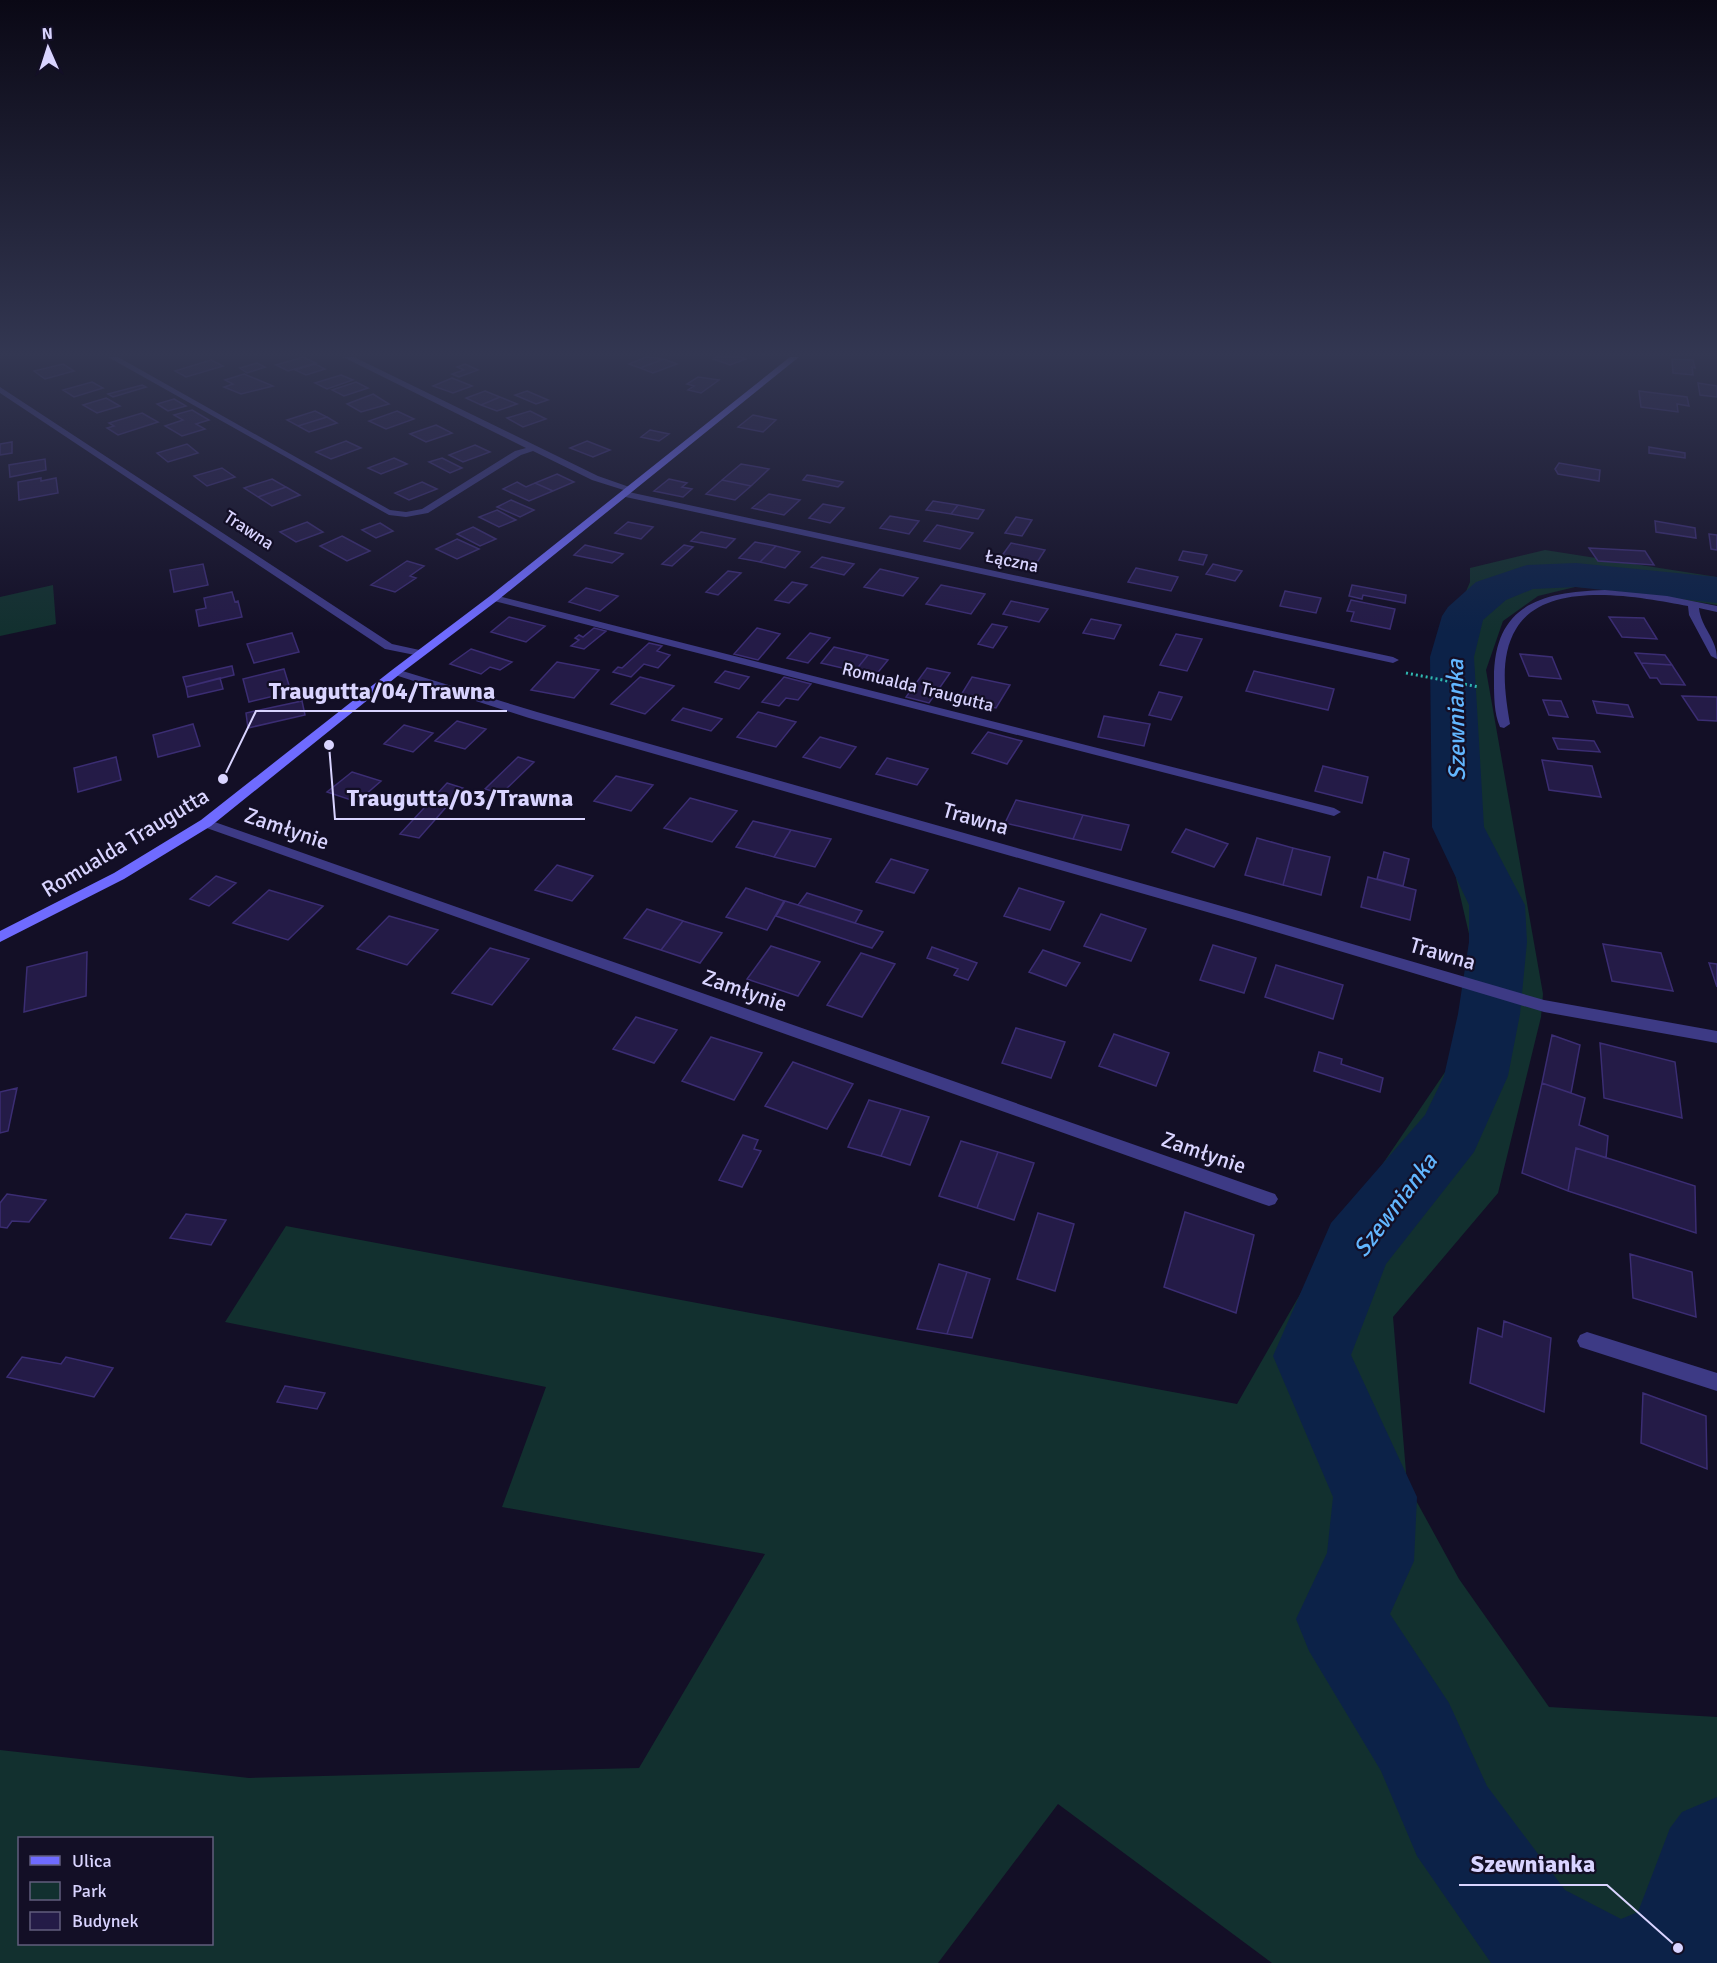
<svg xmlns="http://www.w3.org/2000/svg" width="1717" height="1963" font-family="Signika,sans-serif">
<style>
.green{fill:#12302f;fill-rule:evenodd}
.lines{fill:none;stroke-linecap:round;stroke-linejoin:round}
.river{fill:#0c2248;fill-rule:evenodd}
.building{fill:#241b47;stroke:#3b2d73;stroke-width:1.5}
.path{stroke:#2fb8b0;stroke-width:3;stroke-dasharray:2 3;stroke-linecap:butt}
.minor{fill:#3d3a85;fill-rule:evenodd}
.secondary{fill:#6f6bff;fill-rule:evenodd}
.labels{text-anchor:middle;stroke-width:4.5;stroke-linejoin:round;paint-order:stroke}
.far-street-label{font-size:18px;fill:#d9d4ff;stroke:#130f26}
.street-label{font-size:22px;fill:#d9d4ff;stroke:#130f26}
.water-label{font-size:24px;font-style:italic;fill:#62b6ff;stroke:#130f26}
.leader{fill:none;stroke:#d9d4ff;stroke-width:2}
.callout-dot{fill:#d9d4ff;stroke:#130f26;stroke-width:2}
.callout-label{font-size:24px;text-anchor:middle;font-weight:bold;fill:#d9d4ff;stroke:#130f26;stroke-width:4.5;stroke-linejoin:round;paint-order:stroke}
</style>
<rect width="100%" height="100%" fill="#130f26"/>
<path class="green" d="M1545,550L1717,577V605L1622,590L1575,587L1538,596L1503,621L1486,670L1543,994L1541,1017L1498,1193L1393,1317L1407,1484L1459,1579L1549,1707L1717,1717V1963H1272L1058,1804L938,1963H0V1750L249,1778L639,1768L765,1554L502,1507L546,1387L225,1322L286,1226L1237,1404L1333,1237L1458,1053L1473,951L1456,878L1437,758L1434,667L1470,582V568ZM20,1838H212V1944H20Z
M53,585L56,624L0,636V597Z"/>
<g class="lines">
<path class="river" d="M1576,563L1717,577V603L1576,587L1533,589L1506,600L1483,620L1474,657L1484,827L1525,905L1527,942L1520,1014L1508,1076L1474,1152L1386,1264L1351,1355L1417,1497L1414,1561L1390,1614L1449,1703L1487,1786L1565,1890L1621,1919L1638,1912L1670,1828L1682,1812L1717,1797V1963H1491L1417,1856L1381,1771L1309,1651L1296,1619L1327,1553L1333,1497L1273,1356L1331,1223L1425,1115L1444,1076L1458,1014L1469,942V905L1432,827L1430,657L1442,616L1448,607L1476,582L1527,565Z"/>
</g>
<path class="building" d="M303,357L316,363L288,371L276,365Z
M646,357L664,359L640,368L629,364Z
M716,357H741L746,359L730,365L713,359Z
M664,359L677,364L653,373L640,368Z
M1672,359L1693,360L1695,368L1692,367L1693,375L1673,373Z
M211,360L223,366L186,377L175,371Z
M257,363L265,367L247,373L240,368Z
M63,364L74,371L45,379L34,371Z
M315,364L325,369L306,375L295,370Z
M465,364L478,370L459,377L452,374L464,370L457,367Z
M244,374L273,386L241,394L224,387L233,384L225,380Z
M341,375L353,380L327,389L315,383Z
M698,377L719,380L701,393L688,390L694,386L687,384Z
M452,378L472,386L453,393L433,386Z
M92,382L103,388L74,397L63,390Z
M356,382L368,388L344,396L332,390Z
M1698,383L1717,386V397L1700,395Z
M142,385L146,387L113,397L108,394Z
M485,391L500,397L481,405L466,398Z
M527,391L548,400L536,404L515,395Z
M1639,391L1687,397L1689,406L1677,404L1678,412L1641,407Z
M373,394L389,404L361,412L347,404Z
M500,397L517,404L497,411L481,405Z
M106,398L120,406L97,413L83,405Z
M174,399L186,406L168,411L157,404Z
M192,410L209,420L196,424L205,429L182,436L165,426L183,420L174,415Z
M315,411L327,417L298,426L287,420Z
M397,411L414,419L386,429L369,421Z
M530,411L546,419L523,427L507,418Z
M142,413L158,422L118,435L107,428L114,426L109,423Z
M753,415L776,420L763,432L738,427Z
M327,417L337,423L309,432L298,426Z
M436,425L452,433L426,442L410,434Z
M650,430L669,434L659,441L641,437Z
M346,441L361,448L331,459L316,452Z
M587,441L610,450L593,457L570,448Z
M12,442V453L0,455V444Z
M187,444L198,453L168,462L157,453Z
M475,445L490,452L463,462L449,455Z
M1649,447L1685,453V458L1649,453Z
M394,458L407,464L381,474L368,468Z
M442,458L462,468L450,473L429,462Z
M45,459L46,470L10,477L9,465Z
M1559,463L1600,470L1599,481L1558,474L1555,469Z
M741,464L769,469L751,486L722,480Z
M222,468L235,477L207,486L194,476Z
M557,474L574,482L553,491L535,483Z
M807,475L814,476L843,482L838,487L803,480Z
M41,478V481L56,478L58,493L19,500L18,482Z
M272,479L286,487L258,497L244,488Z
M669,479L687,483L682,487L692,489L683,497L654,491Z
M722,480L751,486L735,500L706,494Z
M422,482L437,489L409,500L395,493Z
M517,482L526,487L535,483L553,491L529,501L503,489Z
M286,487L300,495L272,506L258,497Z
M769,494L800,500L784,515L752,508Z
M511,500L534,510L520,517L497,507Z
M933,501L958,505L951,514L926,510Z
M823,504L844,508L830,523L809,518Z
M958,505L984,510L978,519L951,514Z
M497,510L516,520L499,527L479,517Z
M890,516L919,521L909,534L880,528Z
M1016,517L1032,520L1022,536L1005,533Z
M1655,521L1695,528L1696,538L1656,532Z
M307,522L323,532L296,542L280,532Z
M628,522L653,527L641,539L615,533Z
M380,523L393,531L376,538L362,530Z
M937,525L973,533L960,549L924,541Z
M473,527L496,539L480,546L457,534Z
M701,532L735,539L726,548L691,541Z
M1709,534L1717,535V550L1711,549Z
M342,536L370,551L347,561L320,546Z
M457,539L479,549L457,559L436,549Z
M755,542L776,546L760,562L739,558Z
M1011,543L1045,550L1036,564L1001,557Z
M585,545L623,554L612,563L574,555Z
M684,545L693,547L672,566L662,564Z
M776,546L800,552L785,568L760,562Z
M1589,548L1645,551L1654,565L1598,561Z
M1183,551L1207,555L1203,565L1179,560Z
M822,557L854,564L844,575L811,567Z
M407,561L424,566L410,576L416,578L395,592L371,585Z
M203,564L208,585L174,592L170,570Z
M1213,564L1242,571L1235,581L1206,574Z
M1136,568L1178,577L1171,591L1128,582Z
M880,569L918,578L903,596L864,587Z
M728,571L741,573L718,595L706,592Z
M792,582L807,585L789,603L775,600Z
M941,585L985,594L971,614L926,604Z
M1352,585L1406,595L1405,603L1363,595L1362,599L1349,596Z
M586,588L618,596L600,611L569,602Z
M1285,591L1321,598L1316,613L1280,606Z
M232,592L235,602L238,601L242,617L199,626L196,610L206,608L204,598Z
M1351,600L1395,609L1390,629L1351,621L1354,612L1347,611Z
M1011,601L1048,609L1039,622L1003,614Z
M509,617L545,626L526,642L491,632Z
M1609,617L1644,618L1657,639L1622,637Z
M1091,619L1121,625L1114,639L1083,633Z
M992,624L1007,627L993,648L978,644Z
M594,628L606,631L584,649L571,646L579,640L575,638L579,635L583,637Z
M757,628L780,634L758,660L734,654Z
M292,633L299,652L254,663L247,644Z
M810,633L830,638L808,663L787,658Z
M1176,634L1202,639L1187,671L1160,665Z
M649,643L662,646L657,651L670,655L658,668L644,664L631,677L613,672L618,667L622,668Z
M834,647L868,655L855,671L821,663Z
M471,649L512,662L500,670L490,667L481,674L450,664Z
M1635,653L1665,655L1672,665L1641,663Z
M1520,654L1552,657L1561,679L1529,676Z
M868,655L888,660L875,676L855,671Z
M557,662L599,670L574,698L531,690Z
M1641,663L1672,665L1685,685L1661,684L1657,678H1650Z
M232,666L234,675L186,687L183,677Z
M927,668L950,673L929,703L906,697Z
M284,669L291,692L249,702L243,679Z
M725,671L749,677L739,689L715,682Z
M1254,671L1334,689L1328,710L1246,691Z
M640,677L674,686L645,714L611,704Z
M784,677L811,684L798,700L786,698L779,706L762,702Z
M972,677L1010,685L996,708L958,700Z
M220,678L223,689L188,697L186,687Z
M1159,692L1182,697L1171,720L1149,715Z
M1682,696L1717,697V721L1698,720Z
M1543,700L1561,701L1568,717L1549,715Z
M302,701L305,715L248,728L246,713Z
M1593,701L1628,705L1633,717L1597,713Z
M683,708L722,719L711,731L672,720Z
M758,712L796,722L776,747L737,737Z
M1104,716L1150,724L1144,746L1098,737Z
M457,721L486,729L465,749L435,741Z
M193,724L200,746L158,757L153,735Z
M404,725L433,733L413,752L384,744Z
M988,732L1022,741L1007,764L972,753Z
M820,737L856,747L840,768L803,757Z
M1553,738L1594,741L1600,752L1558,749Z
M116,757L121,780L78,792L74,768Z
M518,757L534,762L501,794L485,789Z
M887,758L928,769L917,785L876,774Z
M1542,760L1592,766L1601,797L1549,790Z
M1323,766L1368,777L1362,803L1315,791Z
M352,772L381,781L357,802L327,792Z
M616,776L653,785L631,811L594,801Z
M447,783L463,788L419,838L400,834Z
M690,798L737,811L712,842L664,828Z
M1016,800L1083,815L1073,839L1005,823Z
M1083,815L1129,825L1121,850L1073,839Z
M753,821L791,830L774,857L736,847Z
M1186,829L1228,844L1214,867L1172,852Z
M791,830L831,839L815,867L774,857Z
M1257,838L1293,848L1283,885L1245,875Z
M1293,848L1330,857L1321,895L1283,885Z
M1384,852L1409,859L1403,886L1377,879Z
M891,859L928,870L914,893L876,882Z
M557,865L593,876L572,901L535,890Z
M216,876L236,883L209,906L190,899Z
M1368,877L1416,890L1410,920L1361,907Z
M746,888L784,901L767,930L726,917Z
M1019,888L1064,902L1050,930L1004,916Z
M269,890L323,906L288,940L233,923Z
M807,893L832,901L862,911L855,923L798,905Z
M785,901L824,913L883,932L872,948L859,944L776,916Z
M647,909L683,921L661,950L624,938Z
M1101,914L1146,929L1131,961L1084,946Z
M389,916L438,930L407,965L357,949Z
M683,921L722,933L700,963L661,950Z
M1603,944L1661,953L1673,991L1612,981Z
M1213,945L1256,958L1244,993L1200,980Z
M771,946L820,962L798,996L747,979Z
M932,947L977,963L968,980L954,975L958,969L927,958Z
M490,948L529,959L492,1005L452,993Z
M1043,950L1080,963L1066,986L1029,972Z
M87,952L86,996L24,1012L27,967Z
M861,953L895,964L862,1017L827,1005Z
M1709,963L1717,964V987Z
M1276,965L1343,985L1333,1019L1265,997Z
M636,1017L677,1030L654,1063L613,1049Z
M1016,1028L1065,1042L1051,1078L1002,1063Z
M1114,1034L1169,1053L1156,1086L1099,1066Z
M1552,1035L1580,1045L1571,1093L1542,1083Z
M711,1037L762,1053L734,1100L682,1081Z
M1600,1043L1675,1062L1682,1118L1604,1098Z
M1319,1052L1342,1059L1341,1064L1383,1078L1380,1092L1314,1071Z
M793,1062L853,1084L827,1129L765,1106Z
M1542,1083L1585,1098L1579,1125L1608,1136L1606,1158L1576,1148L1568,1191L1522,1173Z
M17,1088L8,1131L0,1133V1092Z
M869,1100L901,1109L881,1156L848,1147Z
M901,1109L929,1117L910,1165L881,1156Z
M743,1135L758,1140L754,1149L761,1151L742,1187L719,1180Z
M961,1141L998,1152L977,1208L939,1196Z
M1576,1148L1695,1186L1696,1233L1568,1191Z
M998,1152L1034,1163L1014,1220L977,1208Z
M7,1194L46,1200L29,1222L12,1221L7,1228L0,1227V1203Z
M1185,1212L1254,1235L1236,1313L1164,1287Z
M1038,1213L1074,1224L1055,1291L1017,1279Z
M186,1214L226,1220L211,1245L170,1238Z
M1630,1254L1692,1272L1696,1317L1633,1298Z
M939,1264L967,1272L947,1334L917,1329Z
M967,1272L990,1279L972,1338L947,1334Z
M1504,1321L1551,1338L1544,1412L1470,1383L1478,1328L1502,1337Z
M22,1357L61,1364L66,1357L113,1368L94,1397L7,1377Z
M285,1386L325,1393L317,1409L277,1402Z
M1643,1393L1706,1416L1707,1469L1641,1443Z"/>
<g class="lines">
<path class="path" d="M1406,673L1479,687"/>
<path class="minor" d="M108,357H118L390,510L406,512L422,509L515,451L526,448L343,357H354L598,476L635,489L630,492L592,480L533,451L521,455L428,513L406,517L389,515Z
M0,387L392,644L424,651L426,653L420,656L385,649L0,393Z
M624,491L1393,657L1399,660L1393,663L621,496V492Z
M1605,590L1667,596L1717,606V612L1699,608C1701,628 1717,638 1717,659L1711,656L1689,615L1688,606C1640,597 1546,578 1516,629C1499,657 1505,694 1510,724L1504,728L1500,727C1494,714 1494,695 1494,681C1493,605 1540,592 1605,590Z
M494,595L1334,808L1341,812L1334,816L490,600L489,598Z
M396,669L537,712L1246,913L1544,1000L1717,1031V1043L1544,1012L1242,922L529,718L392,674L390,672Z
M206,819L1275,1194L1278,1199L1275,1204L1269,1206L1263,1204L201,826L199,823Z
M1587,1332L1717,1373V1391L1580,1347L1577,1341L1580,1335Z"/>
<path class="secondary" d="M790,357H799L498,600L400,674L211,826L124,879L0,942V931L114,873L201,820L392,670L490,596Z"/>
</g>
<linearGradient id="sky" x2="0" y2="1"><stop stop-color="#0a0815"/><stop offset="0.56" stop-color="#333752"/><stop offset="1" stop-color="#333752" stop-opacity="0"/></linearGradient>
<rect width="1717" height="632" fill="url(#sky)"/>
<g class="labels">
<g class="far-street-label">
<text transform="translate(249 530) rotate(33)" y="6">Trawna</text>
<text transform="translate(1012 561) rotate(12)" y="6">Łączna</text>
<text transform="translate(918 687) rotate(14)" y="6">Romualda Traugutta</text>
</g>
<g class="street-label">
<text transform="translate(976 818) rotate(16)" y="8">Trawna</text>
<text transform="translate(287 828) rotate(19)" y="8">Zamłynie</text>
<text transform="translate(125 842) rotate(-31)" y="8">Romualda Traugutta</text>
<text transform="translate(1443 953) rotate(16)" y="8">Trawna</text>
<text transform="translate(745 990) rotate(19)" y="8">Zamłynie</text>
<text transform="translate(1204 1152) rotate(19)" y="8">Zamłynie</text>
</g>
<g class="water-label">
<text transform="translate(1456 720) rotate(-91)" y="8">Szewnianka</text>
<text transform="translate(1395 1205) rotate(-53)" y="8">Szewnianka</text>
</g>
</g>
<path class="leader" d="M223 779L256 711H507M329 745L335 819H585M1678 1948L1607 1885H1459"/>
<g class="callout-dot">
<circle cx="223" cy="779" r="6"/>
<circle cx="329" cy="745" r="6"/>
<circle cx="1678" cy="1948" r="6"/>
</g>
<g class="callout-label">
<text x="382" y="699">Traugutta/04/Trawna</text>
<text x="460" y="806">Traugutta/03/Trawna</text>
<text x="1533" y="1872">Szewnianka</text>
</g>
<rect x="18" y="1837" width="195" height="108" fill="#130f26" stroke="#625e7d" stroke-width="1.5"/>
<rect x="30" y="1856" width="30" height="9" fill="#6f6bff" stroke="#625e7d" stroke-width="1.5"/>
<text x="72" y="1867" font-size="18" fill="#d9d4ff">Ulica</text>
<rect x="30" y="1882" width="30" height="18" fill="#12302f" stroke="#625e7d" stroke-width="1.5"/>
<text x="72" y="1897" font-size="18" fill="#d9d4ff">Park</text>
<rect x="30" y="1912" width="30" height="18" fill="#241b47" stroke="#625e7d" stroke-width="1.5"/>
<text x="72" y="1927" font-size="18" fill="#d9d4ff">Budynek</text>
<g transform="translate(48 48) rotate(357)" stroke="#130f26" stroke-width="4.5" paint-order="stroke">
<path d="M0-4.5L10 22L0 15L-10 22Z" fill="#d9d4ff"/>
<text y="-9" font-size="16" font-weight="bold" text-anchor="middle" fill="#d9d4ff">N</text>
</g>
</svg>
